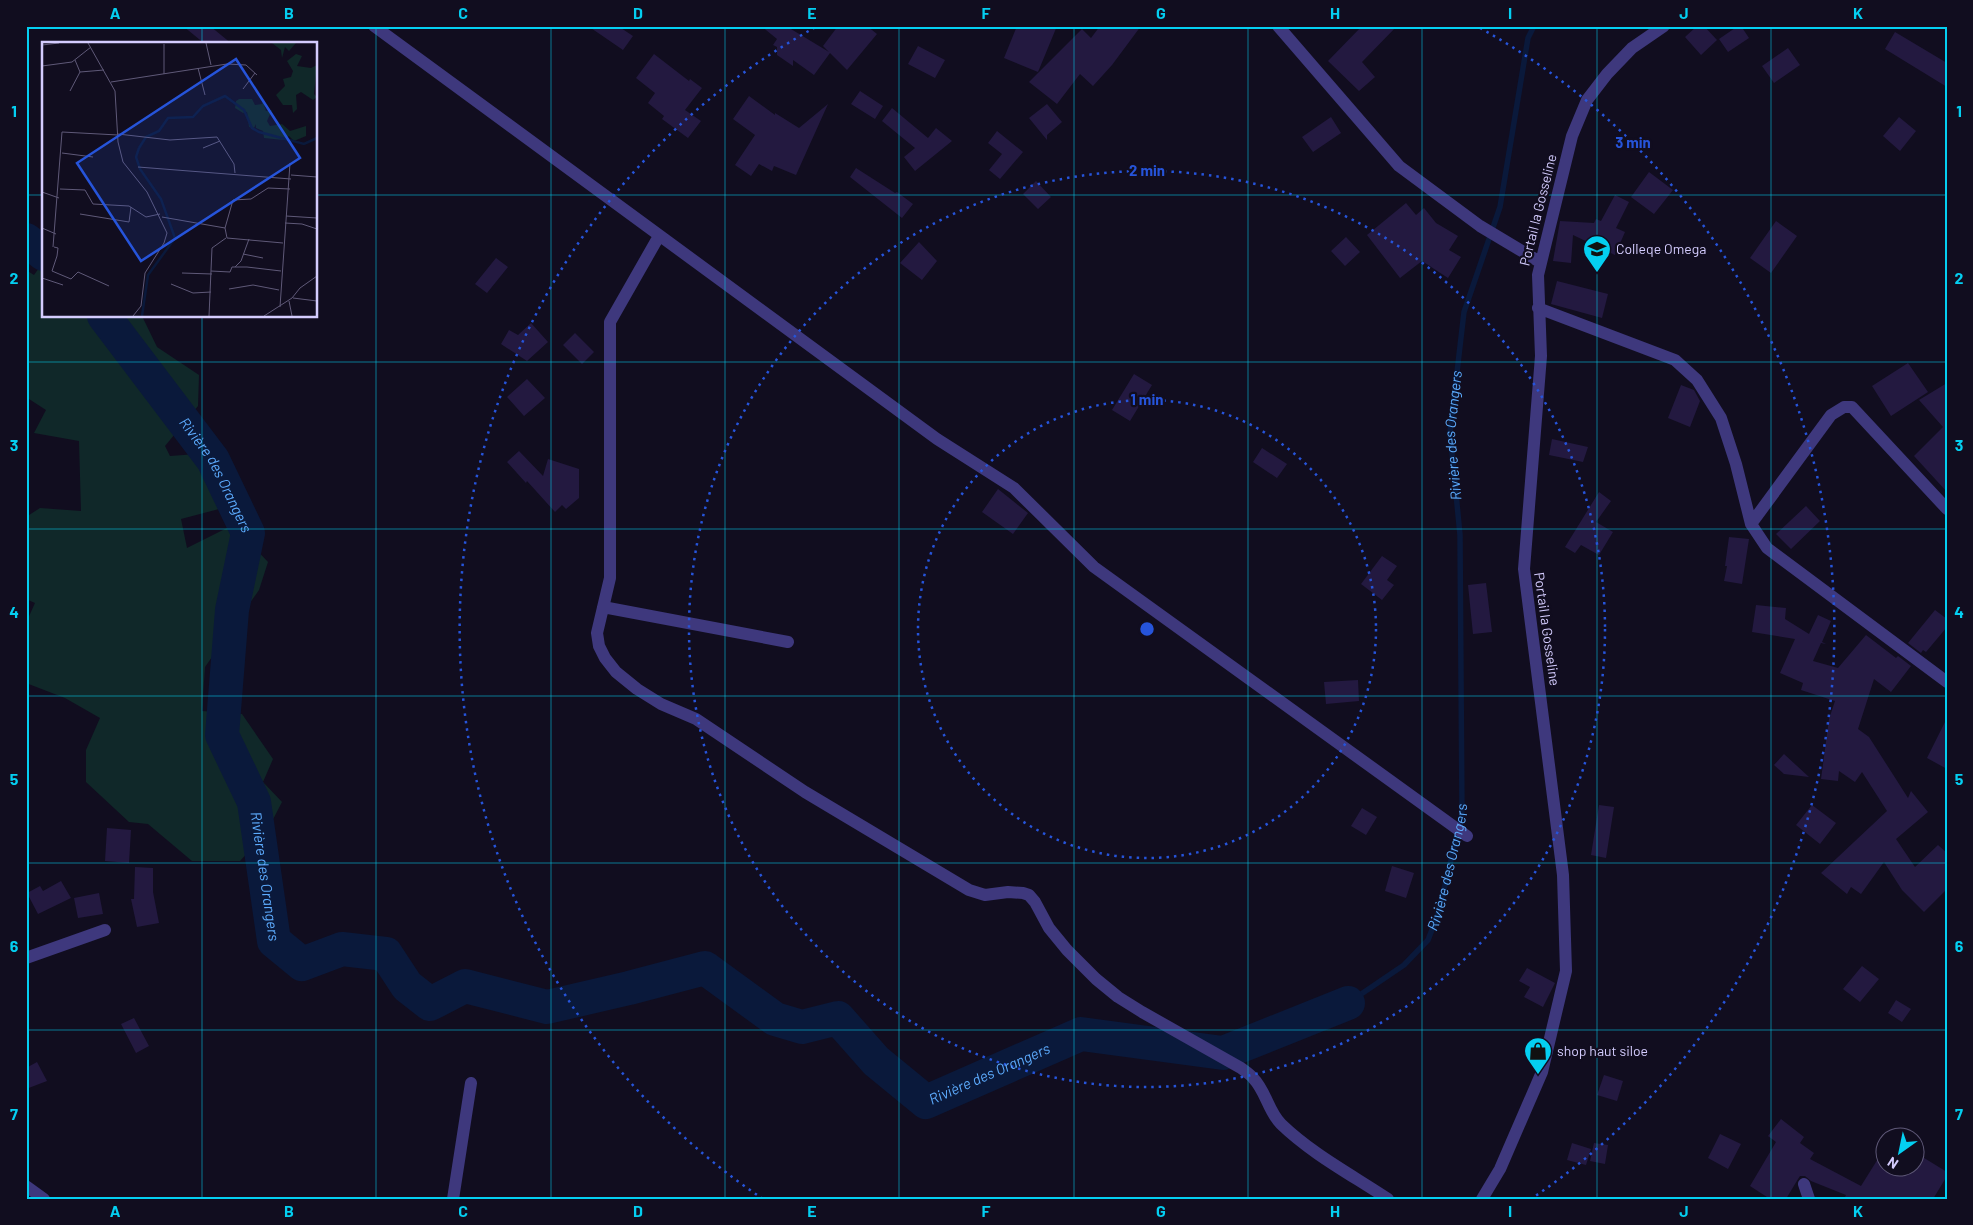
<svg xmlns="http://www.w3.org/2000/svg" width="1973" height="1225" font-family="Barlow,sans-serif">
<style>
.green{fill:#102829}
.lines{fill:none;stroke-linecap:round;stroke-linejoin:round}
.stream{stroke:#0a193b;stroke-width:5.5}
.river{stroke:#0a193b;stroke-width:34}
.building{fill:#231940}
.minor{stroke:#3e387d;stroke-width:12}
.grid{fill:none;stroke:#04cff1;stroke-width:1;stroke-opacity:0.55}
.ring{fill:none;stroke:#2654da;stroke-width:2.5;stroke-dasharray:2.5 5}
.labels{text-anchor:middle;stroke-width:4.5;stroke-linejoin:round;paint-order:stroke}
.street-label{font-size:14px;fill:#d4ccfe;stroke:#110d1f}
.poi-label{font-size:14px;fill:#d4ccfe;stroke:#110d1f;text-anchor:start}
.water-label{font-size:15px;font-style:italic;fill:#5caafc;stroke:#110d1f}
.inset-river{fill:none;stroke:#0a193b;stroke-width:2.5}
.inset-road{fill:none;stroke:#5f5978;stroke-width:1}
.view{fill:#2654da;fill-opacity:0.15;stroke:#2654da;stroke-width:2.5}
.inset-edge{fill:none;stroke:#d4ccfe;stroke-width:2.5}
.centre{fill:#2654da;stroke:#110d1f;stroke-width:2.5}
.ring-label{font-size:15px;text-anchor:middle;font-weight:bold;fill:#2654da;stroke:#110d1f;stroke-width:4.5;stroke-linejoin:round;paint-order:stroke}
.neatline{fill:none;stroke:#04cff1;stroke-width:2}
.grid-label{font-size:16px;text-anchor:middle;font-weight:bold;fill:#04cff1}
</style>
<rect width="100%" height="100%" fill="#110d1f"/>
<path class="green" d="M44,261V316H142L157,347L199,375L198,406L165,446L170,456L197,454L217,479L219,509L181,519L187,548L233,525L268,562L259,590L205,667L202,711L242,714L273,759L263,782L282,802L267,831L240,861H192L148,824L129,822L86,782V750L100,718L65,698L26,683V623L35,603L26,599V517L40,508L81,511L79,441L34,433L46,410L29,399H26V270L34,275Z"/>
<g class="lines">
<path class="stream" id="s1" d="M1348,1003L1404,965L1428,940L1438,914L1462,814L1460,535L1450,432L1464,312L1500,207L1528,38L1534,26"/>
<g class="river">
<path d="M26,240L44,254"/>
<path id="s2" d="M104,316L213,460L248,533L232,610L222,735L254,802L274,941L302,964L342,949L386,954L407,986L430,1004L465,986L547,1007L629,988L705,968L775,1019L802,1027L838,1018L876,1061L926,1102L1081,1034L1223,1053L1348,1003"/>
</g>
</g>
<path class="building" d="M183,26H210L232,44H205Z
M588,26H618L633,36L623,50Z
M761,26H786L829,52L823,46L838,26H867L877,34L847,70L830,53L814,75L793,60V66L777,55V47L773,45L777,39Z
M1017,26H1057L1038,72L1004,58Z
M1100,26H1141L1112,65L1093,86L1080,74L1057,104L1029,82L1082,29L1091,38Z
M1362,26H1397L1362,62L1375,77L1359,91L1328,61Z
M1697,26H1704L1717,40L1701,55L1685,37Z
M1738,26H1741L1749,38L1728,52L1719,39Z
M1895,32L1947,63V87L1885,49Z
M918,46L945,60L935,78L908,64Z
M1788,48L1800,65L1774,83L1762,66Z
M654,54L689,81L690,79L702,88L685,110L701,121L688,138L662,119L664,116L648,103L655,93L636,78Z
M860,91L883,106L875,119L851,104Z
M749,96L775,115V113L799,128L828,104L796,175L774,166L772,171L759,164L751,176L735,165L755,135L733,119Z
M1047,104L1062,122L1047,135V140L1029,118Z
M892,108L928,138L936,128L952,141L915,171L904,157L915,148L882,121Z
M1331,117L1341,133L1313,152L1302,137Z
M1899,117L1916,131L1900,151L1883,136Z
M997,131L1023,152L1000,179L989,170L1002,154L988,143Z
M856,168L895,193L897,192L913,204L902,218L850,177Z
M1649,172L1673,190L1654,214L1631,197Z
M1036,181L1051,197L1038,209L1023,194Z
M1615,195L1629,202L1616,228L1625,232L1615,255L1573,235L1571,263L1553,261L1560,221L1594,223L1596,219L1601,221Z
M1406,203L1416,215L1424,208L1436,223L1458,236L1449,250L1461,257L1448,278L1422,261L1400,278L1367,235Z
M1776,221L1797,236L1771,273L1750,258Z
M1346,237L1360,252L1345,266L1331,251Z
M919,242L937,261L922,280L900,263Z
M496,258L508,267L487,293L475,284Z
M1557,281L1608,294L1602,318L1551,304Z
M531,323L548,342L527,361L501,344L509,330L518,335Z
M575,333L594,352L582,364L563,345Z
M1908,363L1928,392L1891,416L1872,386Z
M1134,374L1152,385L1130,421L1112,410Z
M527,379L545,398L524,416L507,397Z
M1947,383V492L1914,456L1943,427L1919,400Z
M1681,385L1694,390L1700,401L1690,427L1668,418Z
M1552,439L1588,447L1583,462L1549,455Z
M1262,448L1287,464L1277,478L1253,462Z
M519,451L543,476L548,459L579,469V498L566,509L562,505L555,512L527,481L526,483L507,462Z
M998,489L1028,513L1013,534L982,512Z
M1599,492L1611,501L1596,522L1613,532L1599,555L1581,545L1575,553L1565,547Z
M1806,506L1820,521L1791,549L1776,534Z
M1729,537L1749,539L1742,584L1724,581L1727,566H1725Z
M1382,556L1397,566L1387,580L1394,585L1382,600L1361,584Z
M1486,583L1492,632L1473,634L1468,585Z
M1756,605L1786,608L1785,619L1809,634L1818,615L1831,621L1822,642L1826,644L1821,643L1813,661L1838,668L1866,635L1896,658L1898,656L1911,666L1891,692L1874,679L1858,729L1869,737L1908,798L1911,791L1928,812L1896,839L1915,867L1938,845L1947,853V889L1924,912L1902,890L1884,862L1861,894L1851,887L1847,894L1821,873L1887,811L1862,772L1855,782L1839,771L1838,781L1821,779L1829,719L1835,701L1801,690L1803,683L1780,673L1795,639L1752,632Z
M1935,610L1947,619V627L1926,652L1923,650L1921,653L1908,643Z
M1358,680L1359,701L1326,704L1324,682Z
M1947,718V769L1927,758Z
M1784,754L1809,777L1784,774L1774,765Z
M1599,805L1614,807L1606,858L1591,855Z
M1812,805L1836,823L1820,844L1796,825Z
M1362,808L1377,817L1366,835L1351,826Z
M107,828L131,830L129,863L105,861Z
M1392,866L1414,873L1406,898L1385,891Z
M135,867L153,868V892L159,923L137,927L131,899H134Z
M61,881L71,898L38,914L27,893L40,886L43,891Z
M99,893L103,914L78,918L74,898Z
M1862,966L1879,979L1860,1002L1843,989Z
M1527,968L1555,983L1543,1007L1524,997L1530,987L1519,981Z
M1896,1000L1911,1009L1902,1022L1888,1013Z
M134,1018L149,1046L136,1053L121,1024Z
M37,1062L47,1081L26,1089V1068Z
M1604,1075L1623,1081L1617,1101L1597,1095Z
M1781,1119L1804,1137L1800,1143L1814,1153L1810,1159L1861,1186L1886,1146V1168H1916V1153L1947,1172V1176L1933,1199H1844L1846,1195L1811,1181L1805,1176H1800L1798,1179L1786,1199H1770L1750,1186L1776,1142L1768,1136Z
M1720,1134L1741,1144L1728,1169L1708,1158Z
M1572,1143L1591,1149L1586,1165L1567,1160Z
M1594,1143L1608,1145L1605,1164L1590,1161Z"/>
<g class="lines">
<path class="minor" d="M374,26L937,439L1014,488L1094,567L1467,836
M1278,26L1399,166L1480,226L1540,262
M659,236L610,322V578L597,633L599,646L605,658L616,672L637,689L661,704L696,719L805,792L969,890L985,895L1008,892L1023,893L1029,895L1035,902L1049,928L1067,950L1096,979L1118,997L1142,1012L1241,1068C1245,1071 1250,1074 1253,1078C1266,1091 1268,1111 1281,1124C1312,1154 1352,1175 1388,1199
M1538,308L1675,360L1697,380L1721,418L1736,464L1751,524L1767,548L1947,682
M1751,524L1831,415L1844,407H1852L1947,509
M603,607L788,642
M26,958L105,930
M1804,1184L1809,1199
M26,1186L44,1199
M453,1199L471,1083
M1482,1199L1500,1169L1542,1072L1566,971L1563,875L1524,569L1541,356L1538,275L1572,136L1587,100L1607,74L1632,48L1664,26"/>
</g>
<path class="grid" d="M202,26V44M376,26V1199M551,26V1199M725,26V1199M899,26V1199M1074,26V1199M1248,26V1199M1422,26V1199M1597,26V1199M1771,26V1199M26,195H44M316,195H1947M202,316V1199M26,362H1947M26,529H1947M26,696H1947M26,863H1947M26,1030H1947"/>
<g class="ring">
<circle cx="1147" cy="629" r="229"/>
<circle cx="1147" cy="629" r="458"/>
<path d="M763 1199A687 687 0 0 1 814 28M1480 28A687 687 0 0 1 1531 1199"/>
</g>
<defs>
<g id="school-pin" transform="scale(1.4375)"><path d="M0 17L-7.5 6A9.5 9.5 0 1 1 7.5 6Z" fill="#04cff1" stroke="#110d1f"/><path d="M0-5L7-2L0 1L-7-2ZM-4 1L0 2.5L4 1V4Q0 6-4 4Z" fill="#111"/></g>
<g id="shop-pin" transform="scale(1.4375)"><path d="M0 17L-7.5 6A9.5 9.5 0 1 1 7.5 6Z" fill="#04cff1" stroke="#110d1f"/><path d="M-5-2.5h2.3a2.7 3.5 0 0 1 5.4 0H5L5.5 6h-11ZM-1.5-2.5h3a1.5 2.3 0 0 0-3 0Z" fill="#111"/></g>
</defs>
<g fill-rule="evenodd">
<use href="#school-pin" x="1597" y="249"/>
<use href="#shop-pin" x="1538" y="1051"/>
</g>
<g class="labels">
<g class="street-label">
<text transform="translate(1538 210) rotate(-76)" y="5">Portail la Gosseline</text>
<text transform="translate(1547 629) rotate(82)" y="5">Portail la Gosseline</text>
</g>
<g class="poi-label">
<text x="1616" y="254">Colleqe Omega</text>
<text x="1557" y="1056">shop haut siloe</text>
</g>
<g class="water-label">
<text dy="5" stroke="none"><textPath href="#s1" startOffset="612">Rivière des Orangers</textPath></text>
<text dy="5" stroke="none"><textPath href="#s2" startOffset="195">Rivière des Orangers</textPath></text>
<text dy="5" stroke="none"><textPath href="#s1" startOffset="178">Rivière des Orangers</textPath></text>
<text dy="5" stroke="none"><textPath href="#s2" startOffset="615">Rivière des Orangers</textPath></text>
<text dy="5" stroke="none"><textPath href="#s2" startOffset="1501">Rivière des Orangers</textPath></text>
</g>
</g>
<g transform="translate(42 42)">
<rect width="275" height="275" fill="#110d1f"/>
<path d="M230,1H254L247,9L243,5L240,16L239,8ZM254,12L260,14L255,24L269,26L275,23L272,52L275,55L271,58L259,50L254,53L255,67L251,71L250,63H241L234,53L243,44L241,37L249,35L251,29L245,19ZM197,57H210L213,63L220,62L221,59L224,69L230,68L225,79L228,84L240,82L248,89L264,84V94L252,99L247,94L241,98L222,96L221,89L214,86V82L212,86L207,85L205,70L201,71L193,66L194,59Z" fill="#102829"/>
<path class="inset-river" d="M97,106L94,115L98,127L119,157L133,196L106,233L100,274M97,106L104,95L117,89L126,76L151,75L161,64L183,54L202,68L210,86L217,90L262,102L275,96"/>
<path class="inset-road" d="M46,1L73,49L76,100L81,120L105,150L125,191L122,201L103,231L99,264L91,274M164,1L169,23M0,3L17,1M0,24L30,20L49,5M156,26L163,53M38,30L62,28M122,32V2M69,40L185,22L204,23L215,33M201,47L213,31M28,49L38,30L33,18M76,92L128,98L175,95L192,122L193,131M161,106L178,99M20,111L51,115M96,125L249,137M249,133L275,135M18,147L43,148L51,162L87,164L104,175L118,172M0,150L17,156M38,172L87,180L89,165M244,174L275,176M120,175L183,186M243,181L260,182L275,187M0,186L14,192M241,201L185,196L183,186L191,158L209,157L226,146L248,147M11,205L20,90L76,93M12,205L16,206L15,214L10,229L29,237L36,230L67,244M201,212L221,216M193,225L199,219L207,197M169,229L188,230L190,225H205L239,229M140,231L170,232M0,236L21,243M129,242L151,251L169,250M187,247L211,243L237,248M251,256L275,259M247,259L250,274M238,265L248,121M167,274L170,206L184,196M222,274L250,256L258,246L275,234"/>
<path class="view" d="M194,17L258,116L99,219L35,121Z"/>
<rect width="275" height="275" class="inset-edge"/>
</g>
<circle cx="1147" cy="629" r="8" class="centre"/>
<g class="ring-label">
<text x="1633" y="148">3 min</text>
<text x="1147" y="176">2 min</text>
<text x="1147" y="405">1 min</text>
</g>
<rect width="1973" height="1225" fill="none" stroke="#110d1f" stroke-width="55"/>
<g transform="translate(1900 1152) rotate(213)"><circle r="24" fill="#110d1f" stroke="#5f5978"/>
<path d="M0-4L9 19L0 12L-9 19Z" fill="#04cff1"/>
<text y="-8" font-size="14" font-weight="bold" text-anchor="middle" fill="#d4ccfe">N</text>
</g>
<rect x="28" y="28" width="1918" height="1170" class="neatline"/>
<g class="grid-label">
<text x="115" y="19">A</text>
<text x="289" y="19">B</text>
<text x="463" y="19">C</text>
<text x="638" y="19">D</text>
<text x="812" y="19">E</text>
<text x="986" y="19">F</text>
<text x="1161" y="19">G</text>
<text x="1335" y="19">H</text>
<text x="1510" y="19">I</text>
<text x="1684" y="19">J</text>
<text x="1858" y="19">K</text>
<text x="14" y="117">1</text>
<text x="1959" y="117">1</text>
<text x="14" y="284">2</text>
<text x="1959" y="284">2</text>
<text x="14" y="451">3</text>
<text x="1959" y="451">3</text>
<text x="14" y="618">4</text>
<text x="1959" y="618">4</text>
<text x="14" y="785">5</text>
<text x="1959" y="785">5</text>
<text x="14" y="952">6</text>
<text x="1959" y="952">6</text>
<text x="14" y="1120">7</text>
<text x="1959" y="1120">7</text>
<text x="115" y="1217">A</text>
<text x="289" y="1217">B</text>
<text x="463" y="1217">C</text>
<text x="638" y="1217">D</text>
<text x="812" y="1217">E</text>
<text x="986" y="1217">F</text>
<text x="1161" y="1217">G</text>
<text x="1335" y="1217">H</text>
<text x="1510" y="1217">I</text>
<text x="1684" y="1217">J</text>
<text x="1858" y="1217">K</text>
</g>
</svg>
